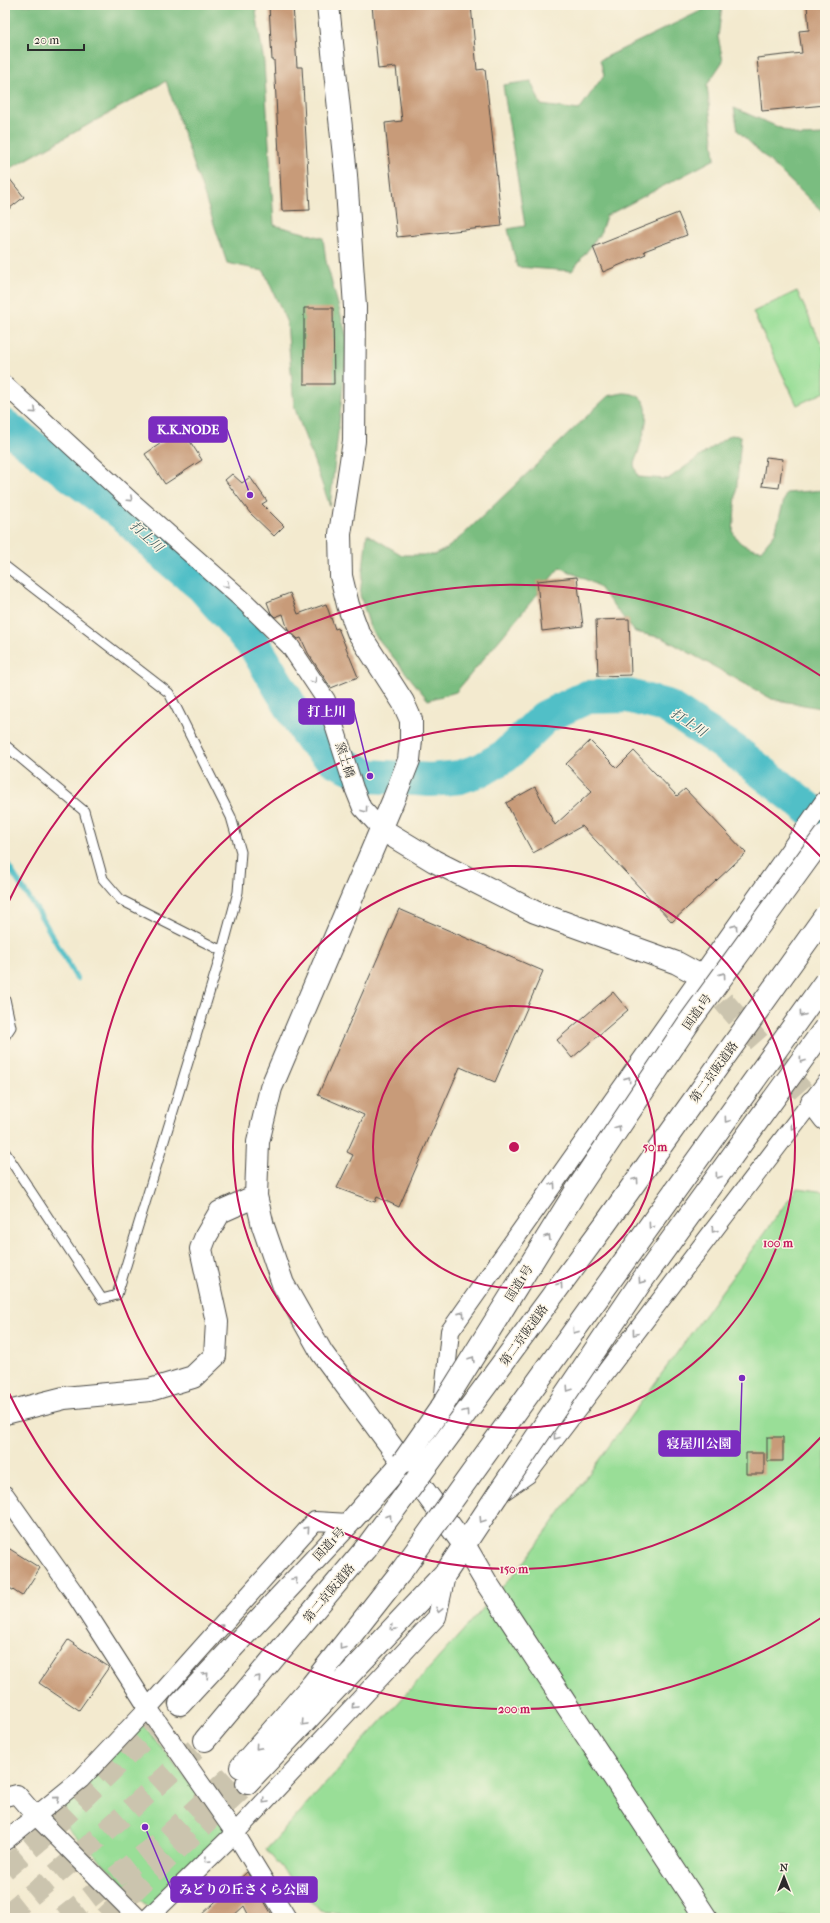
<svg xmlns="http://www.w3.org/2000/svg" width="830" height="1923" font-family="'IM FELL French Canon','Noto Serif JP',serif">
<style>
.green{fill:#99de97;stroke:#628461}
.forest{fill:#7abd80;stroke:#527456}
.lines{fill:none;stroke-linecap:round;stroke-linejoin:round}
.stream{stroke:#51bfc7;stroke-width:5.5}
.river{stroke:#51bfc7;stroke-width:34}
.building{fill:#c89b79}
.secondary-tunnel{stroke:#cbc4ae;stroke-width:22;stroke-dasharray:22 11;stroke-linecap:butt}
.highway-tunnel{stroke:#cbc4ae;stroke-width:22;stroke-dasharray:22 11;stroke-linecap:butt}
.lane-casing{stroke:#494844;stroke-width:11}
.street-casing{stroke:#494844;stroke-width:20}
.secondary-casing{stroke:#494844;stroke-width:24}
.highway-casing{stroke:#494844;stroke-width:24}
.lane{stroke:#fff;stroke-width:9}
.street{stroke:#fff;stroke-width:18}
.secondary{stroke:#fff;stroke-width:22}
.highway{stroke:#fff;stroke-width:22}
.highway-bridge-casing{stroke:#494844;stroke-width:24;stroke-linecap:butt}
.highway-bridge{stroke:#fff;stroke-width:22}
.oneway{stroke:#a0a0a0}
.ring{fill:none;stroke:#c2185b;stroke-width:2}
.labels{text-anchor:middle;stroke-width:3;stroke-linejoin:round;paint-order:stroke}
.street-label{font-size:12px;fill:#2b2b2b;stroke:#fcf5e5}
.water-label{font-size:13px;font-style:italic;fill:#36575a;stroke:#fcf5e5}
.centre{fill:#c2185b;stroke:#fcf5e5;stroke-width:2}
.ring-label{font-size:12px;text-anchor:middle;font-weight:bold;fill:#c2185b;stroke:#fcf5e5;stroke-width:3;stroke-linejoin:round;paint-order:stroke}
.leader{fill:none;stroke:#7b2cbf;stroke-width:1.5}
.callout-dot{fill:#7b2cbf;stroke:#fcf5e5;stroke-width:1.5}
.callout{fill:#7b2cbf;stroke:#7b2cbf;stroke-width:1.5}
.callout-label{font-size:13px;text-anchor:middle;font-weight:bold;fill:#fff}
</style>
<rect width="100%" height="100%" fill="#fcf5e5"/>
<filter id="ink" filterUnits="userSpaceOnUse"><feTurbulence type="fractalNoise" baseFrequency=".025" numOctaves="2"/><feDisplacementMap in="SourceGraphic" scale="8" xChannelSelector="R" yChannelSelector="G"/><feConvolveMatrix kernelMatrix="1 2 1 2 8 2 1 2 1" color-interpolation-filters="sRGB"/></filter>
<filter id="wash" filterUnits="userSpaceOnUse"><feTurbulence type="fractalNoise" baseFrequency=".012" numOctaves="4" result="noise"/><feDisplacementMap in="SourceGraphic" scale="16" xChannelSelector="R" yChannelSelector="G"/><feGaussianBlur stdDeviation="0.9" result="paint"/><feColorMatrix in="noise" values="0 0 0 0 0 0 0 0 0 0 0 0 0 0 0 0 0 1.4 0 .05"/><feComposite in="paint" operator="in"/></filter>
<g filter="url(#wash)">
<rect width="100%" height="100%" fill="#f3eacf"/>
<path class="green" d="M797,291L825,352V392L797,405L753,312Z
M797,1188L825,1192V1918H373L320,1911L266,1850L523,1564Z
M142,1723L235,1840L151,1910L52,1813Z"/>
<path class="forest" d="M5,5H255L264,63L274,225L323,238L326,261L348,341L330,506L294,406L287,323L264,271L227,263L166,81L13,167L5,173Z
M713,5H722L718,37L723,61L707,85L715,159L606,216L600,234L572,271L517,267L508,229L525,226L503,85L531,81L541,105L579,110L604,75L600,60Z
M734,108L799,136L825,135V214L738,131Z
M623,393C660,393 644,431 638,453C637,456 634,462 634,465C635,469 637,473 638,477L668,479L730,435L741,436L733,532C738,545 748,548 761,550L775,533L786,493L825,490V709L772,699L663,638L635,632L597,585L560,567L456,692L428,700L371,630L360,595L367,534L402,555H434L446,549L463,535L608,396Z"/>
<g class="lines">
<path class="stream" d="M5,861L42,918L77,979"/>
<path class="river" d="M5,426L124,515L169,559L203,587L256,648L309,737L334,760L370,776L431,780L460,777L483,769L505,756L545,717L587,697L628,696L666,706L732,749L825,821"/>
</g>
<g id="blocks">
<path class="building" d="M269,5H293L297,67H302L310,210L282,211L274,60H272Z
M372,5H471L477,70L485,69L502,226L397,237L385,123L402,121L396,67L378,69Z
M807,5H825V105L762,111L757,58L802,53L799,31L809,30Z
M5,173L24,197L5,212Z
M678,213L687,235L644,251L646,254L603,272L593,247Z
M304,308H333L334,384H304Z
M182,429L202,460L165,484L145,454Z
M766,457L783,459L779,488L762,486Z
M232,474L242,483L250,477L267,501L262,504L284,526L274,536L250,513L225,480Z
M577,577L583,626L542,631L537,581Z
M290,593L298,614L326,604L335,629L338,628L358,677L331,688L308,653L301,638L298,639L288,630L283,614L275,617L271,613L267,602Z
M629,619L631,675L598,676L596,620Z
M590,741L617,768L634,751L677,796L685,789L746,853L672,922L582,826L533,853L506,803L535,787L555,825L592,791L566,764Z
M399,909L543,971L495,1082L460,1067L399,1207L377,1197L375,1202L337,1188L353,1155L347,1152L364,1115L318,1095Z
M613,992L628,1010L572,1058L557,1040Z
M767,1437H783V1461H767Z
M746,1453H764V1474H746Z
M5,1546L40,1568L22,1596L5,1585Z
M68,1640L109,1667L79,1710L39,1683Z
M247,1872L274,1918H250L244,1906L231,1918H198Z"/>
</g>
</g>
<g filter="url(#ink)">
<use href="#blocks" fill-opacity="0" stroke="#494844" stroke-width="1"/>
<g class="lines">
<path class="secondary-tunnel" d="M701,976L812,1102"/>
<path class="highway-tunnel" d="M5,1869L41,1839L180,1704
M5,1916C75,1860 141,1801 205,1740
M63,1918L163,1840L241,1767
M105,1918L247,1783"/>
<g class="lane-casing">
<path id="lane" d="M5,566L169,693L231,817L241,852L238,892L222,951L117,1295L102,1299L5,1152
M5,745L84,811L103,879L121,900L222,951
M5,999L11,1027L5,1036"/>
</g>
<g class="street-casing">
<path id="street" d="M5,385L131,501L244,601L290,646L326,700L354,788L362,808L381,829
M443,1404L450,1331L825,800
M502,1492L528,1474L825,1084
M5,1495L75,1594L148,1708L235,1833L287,1918
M5,1797L17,1794L36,1816L138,1918
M5,1841L81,1779L148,1708L315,1521L349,1523
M148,1918L235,1833L437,1617L447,1571"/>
</g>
<g class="secondary-casing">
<path id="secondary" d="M328,5L346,175L355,307L354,441L340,534L341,576L348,605L358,632L403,702L411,720V740L409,760L393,801L271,1088L258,1142L256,1196L263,1226L283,1284L322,1353L465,1546L486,1582L706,1918
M381,829L434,861L535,912L677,963L701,976
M812,1102L825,1119
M5,1413L64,1398L150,1390L193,1377L215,1356L217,1322L201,1249L206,1236L220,1212L256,1196"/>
</g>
<g class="highway-casing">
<path id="highway" d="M180,1704L349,1523L403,1462
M205,1740L366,1548
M241,1767L312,1685L400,1573
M247,1783L447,1571L498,1494"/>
</g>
<use href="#lane" class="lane"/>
<use href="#street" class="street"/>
<use href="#secondary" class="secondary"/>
<use href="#highway" class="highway"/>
<g class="highway-bridge-casing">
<path id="highway-bridge" d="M403,1462L443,1405L576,1191L690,1021L825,835
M498,1494L641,1282L825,1028
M366,1548L606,1223L825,916
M400,1573L825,982"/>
</g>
<use href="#highway-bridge" class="highway-bridge"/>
</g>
<defs><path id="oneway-chevron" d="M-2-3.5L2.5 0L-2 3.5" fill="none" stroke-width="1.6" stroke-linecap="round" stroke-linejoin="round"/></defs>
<g class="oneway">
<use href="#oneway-chevron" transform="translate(34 411) rotate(42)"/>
<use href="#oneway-chevron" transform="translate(130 499) rotate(42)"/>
<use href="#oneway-chevron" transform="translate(227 585) rotate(41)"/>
<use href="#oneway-chevron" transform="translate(314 681) rotate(57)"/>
<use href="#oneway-chevron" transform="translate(365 810) rotate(54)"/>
<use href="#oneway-chevron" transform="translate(735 927) rotate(-55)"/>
<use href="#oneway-chevron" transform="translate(723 975) rotate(-54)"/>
<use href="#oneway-chevron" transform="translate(802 1014) rotate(126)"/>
<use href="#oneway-chevron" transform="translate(802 1060) rotate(126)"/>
<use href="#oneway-chevron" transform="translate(628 1079) rotate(-55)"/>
<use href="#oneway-chevron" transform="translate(727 1120) rotate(126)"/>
<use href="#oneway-chevron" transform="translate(793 1127) rotate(127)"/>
<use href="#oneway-chevron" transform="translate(618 1128) rotate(-56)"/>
<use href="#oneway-chevron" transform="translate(718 1176) rotate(126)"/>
<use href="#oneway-chevron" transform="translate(636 1180) rotate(-54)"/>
<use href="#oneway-chevron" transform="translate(553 1185) rotate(-55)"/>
<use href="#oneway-chevron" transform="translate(651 1226) rotate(126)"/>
<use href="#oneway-chevron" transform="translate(714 1230) rotate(127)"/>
<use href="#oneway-chevron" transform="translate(548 1237) rotate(-58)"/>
<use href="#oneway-chevron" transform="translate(641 1281) rotate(125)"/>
<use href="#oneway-chevron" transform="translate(560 1285) rotate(-54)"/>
<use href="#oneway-chevron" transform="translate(462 1314) rotate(-55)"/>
<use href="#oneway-chevron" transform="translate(575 1331) rotate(126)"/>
<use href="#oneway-chevron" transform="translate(635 1333) rotate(127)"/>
<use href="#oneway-chevron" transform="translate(472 1359) rotate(-58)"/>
<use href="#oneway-chevron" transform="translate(569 1389) rotate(124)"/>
<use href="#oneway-chevron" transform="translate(466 1412) rotate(-54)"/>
<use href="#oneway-chevron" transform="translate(556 1437) rotate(127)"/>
<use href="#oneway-chevron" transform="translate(389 1517) rotate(-54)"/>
<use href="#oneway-chevron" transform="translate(482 1520) rotate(123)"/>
<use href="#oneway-chevron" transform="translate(307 1529) rotate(-48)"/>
<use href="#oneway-chevron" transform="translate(295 1580) rotate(-47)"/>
<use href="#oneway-chevron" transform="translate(439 1610) rotate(102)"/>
<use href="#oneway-chevron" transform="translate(221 1627) rotate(-48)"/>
<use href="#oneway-chevron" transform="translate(393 1628) rotate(133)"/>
<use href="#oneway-chevron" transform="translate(342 1647) rotate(128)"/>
<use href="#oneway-chevron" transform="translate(206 1675) rotate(-47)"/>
<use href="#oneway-chevron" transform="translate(258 1678) rotate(-49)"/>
<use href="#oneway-chevron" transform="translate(354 1706) rotate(133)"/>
<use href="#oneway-chevron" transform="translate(304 1723) rotate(133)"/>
<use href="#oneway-chevron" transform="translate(258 1747) rotate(131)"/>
<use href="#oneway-chevron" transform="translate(57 1799) rotate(-40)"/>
<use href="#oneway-chevron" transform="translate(265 1801) rotate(133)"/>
<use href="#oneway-chevron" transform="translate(207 1860) rotate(136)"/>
</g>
</g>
<g class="ring">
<circle cx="514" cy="1147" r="141"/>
<circle cx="514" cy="1147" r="281"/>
<path d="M823 1435A422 422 0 1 1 823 859"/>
<path d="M824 1616A562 562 0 0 1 7 1389M7 905A562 562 0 0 1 824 678"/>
</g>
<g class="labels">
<g class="street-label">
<text transform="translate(345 760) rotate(72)" y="4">窯土橋</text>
<text transform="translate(697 1012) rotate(-55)" y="4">国道1号</text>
<text transform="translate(714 1072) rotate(-54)" y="4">第二京阪道路</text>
<text transform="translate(519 1283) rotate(-58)" y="4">国道1号</text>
<text transform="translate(524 1335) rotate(-54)" y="4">第二京阪道路</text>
<text transform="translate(329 1544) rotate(-47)" y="4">国道1号</text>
<text transform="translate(329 1593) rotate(-50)" y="4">第二京阪道路</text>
</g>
<g class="water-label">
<text transform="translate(147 536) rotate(42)" y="5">打上川</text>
<text transform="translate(689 722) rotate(33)" y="5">打上川</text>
</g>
</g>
<circle cx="514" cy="1147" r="6" class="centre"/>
<g class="ring-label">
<text x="655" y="1151">50 m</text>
<text x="778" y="1247">100 m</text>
<text x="514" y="1573">150 m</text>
<text x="514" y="1713">200 m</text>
</g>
<path class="leader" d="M250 495L227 429M370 776L354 711M742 1378L740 1444M145 1827L171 1889"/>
<g class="callout-dot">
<circle cx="250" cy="495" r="4"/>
<circle cx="370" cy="776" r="4"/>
<circle cx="742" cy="1378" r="4"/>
<circle cx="145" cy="1827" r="4"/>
</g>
<g class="callout">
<rect x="149" y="417" width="78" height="25" rx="4"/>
<rect x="299" y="699" width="55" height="25" rx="4"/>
<rect x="659" y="1431" width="81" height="25" rx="4"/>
<rect x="171" y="1877" width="146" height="25" rx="4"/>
</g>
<g class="callout-label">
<text x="188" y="434">K.K.NODE</text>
<text x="327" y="716">打上川</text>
<text x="699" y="1448">寝屋川公園</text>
<text x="244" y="1894">みどりの丘さくら公園</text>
</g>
<rect width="830" height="1923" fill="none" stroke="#fcf5e5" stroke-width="20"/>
<g transform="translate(784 1877)" stroke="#fcf5e5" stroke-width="3" paint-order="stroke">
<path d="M0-3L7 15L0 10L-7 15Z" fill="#2b2b2b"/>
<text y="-6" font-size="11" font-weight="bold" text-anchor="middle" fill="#2b2b2b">N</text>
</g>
<path d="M28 44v6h56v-6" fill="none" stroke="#2b2b2b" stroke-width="2"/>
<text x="34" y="44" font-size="12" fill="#2b2b2b" stroke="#fcf5e5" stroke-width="3" paint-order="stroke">20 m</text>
</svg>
